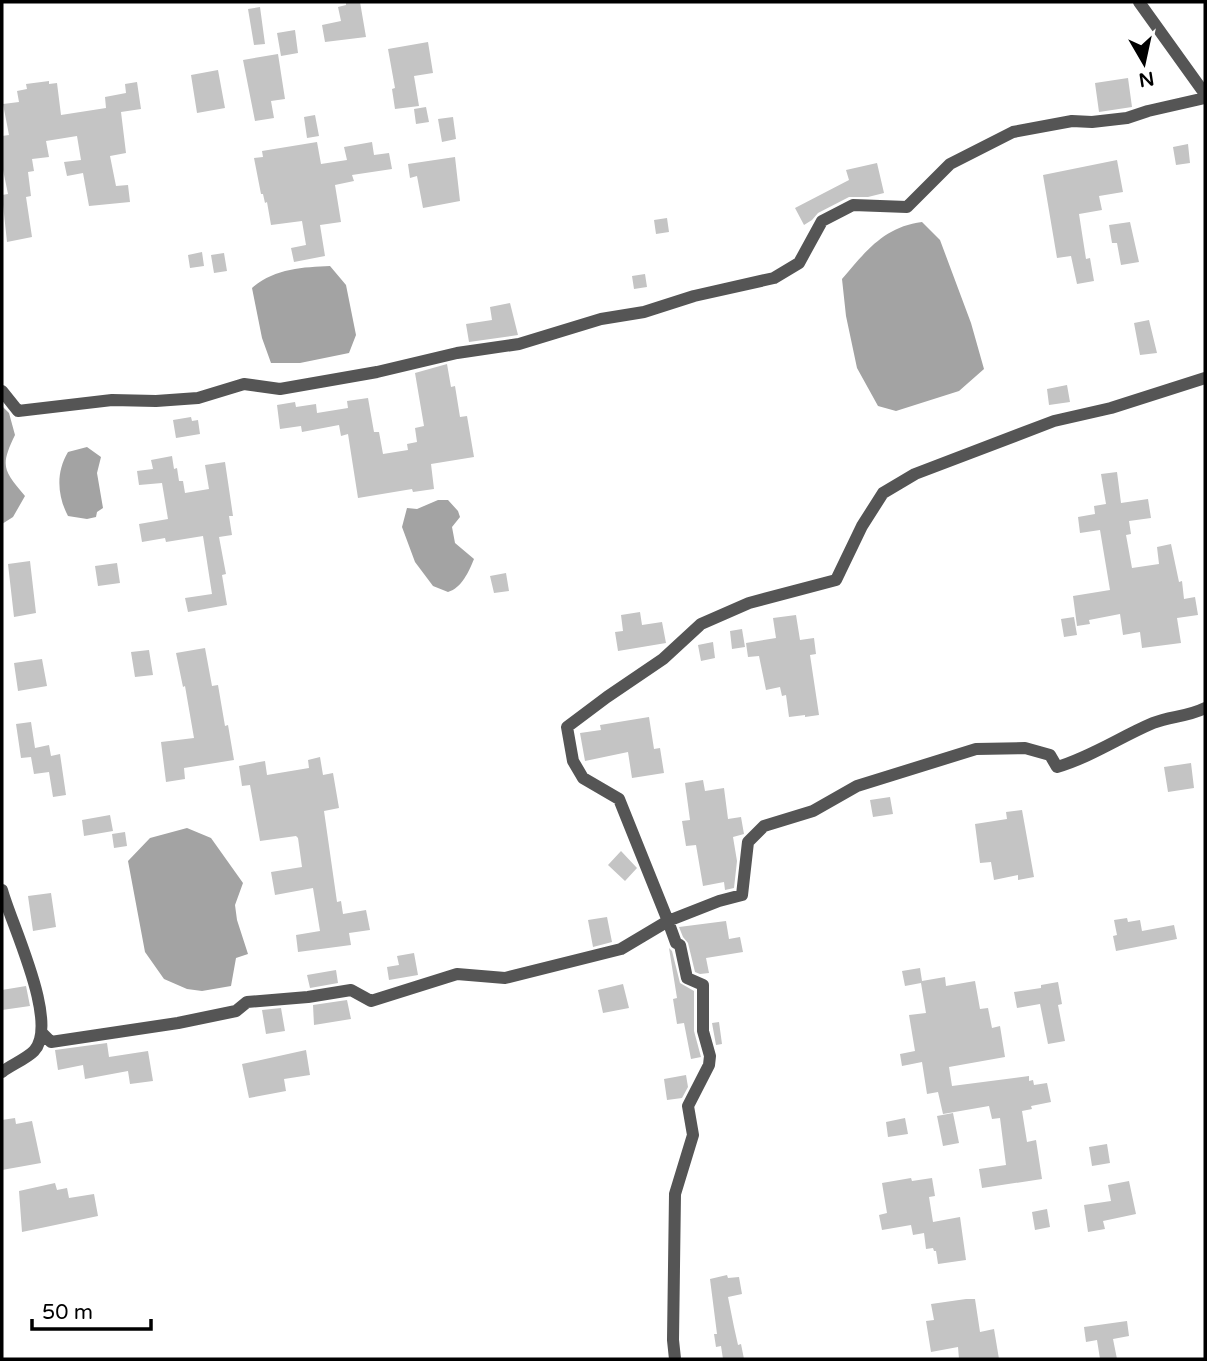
<svg xmlns="http://www.w3.org/2000/svg" width="1207" height="1361" font-family="'Varela Round',sans-serif">
<style>
.water{fill:#a3a3a3}
.building{fill:#c4c4c4}
.lines{fill:none;stroke-linecap:round;stroke-linejoin:round}
.street{stroke:#555;stroke-width:12}
</style>
<rect width="100%" height="100%" fill="#fff"/>
<path class="water" d="M922,222L940,240L971,323L984,369L959,391L896,411L878,406L857,368L846,316L842,279C866,251 884,227 922,222Z
M330,266L346,285L356,335L349,353L300,363H271L262,338L252,288C273,269 303,267 330,266Z
M2,406L9,413L15,435C0,466 3,470 25,496L13,517L2,524Z
M87,447L101,457L97,473L103,508L97,512L96,517L87,519L68,516C57,495 56,472 68,452Z
M438,500H448L458,511L460,517L452,527L455,543L474,559C469,571 462,588 448,592L433,586L415,562L402,527L407,508L417,509Z
M187,828L211,838L243,883L235,905L237,920L248,954L236,958L231,986L202,991L187,989L164,979L145,952L128,861L150,838Z"/>
<path class="building" d="M346,2H360L366,37L325,42L322,25L341,21L338,7L346,5Z
M260,7L265,44L254,45L248,9Z
M295,30L298,53L281,56L277,33Z
M428,42L433,73L414,76L419,106L395,109L392,89L395,88L388,49Z
M278,54L285,99L271,101L274,118L255,121L243,60Z
M218,70L225,108L197,113L191,75Z
M1128,78L1132,107L1099,112L1095,83Z
M49,81V84L57,83L61,115L106,108L105,97L126,93L125,84L137,82L141,109L121,112L126,153L110,156L116,186L128,185L130,202L89,206L83,173L67,176L64,162L81,160L77,136L46,141L49,157L32,159L34,171L28,172L31,196L26,197L32,237L7,242L2,195L8,194L2,165V136L9,135L3,104L19,102L17,91L27,89L26,84Z
M426,107L429,122L416,124L414,109Z
M315,115L319,136L307,138L304,117Z
M453,117L456,139L442,142L438,119Z
M317,142L321,164L347,160L344,147L372,142L374,155L389,153L392,169L352,175L354,181L335,185L341,222L320,225L325,256L294,262L291,248L306,245L302,221L271,225L267,202L265,203L263,194H261L254,158L263,157L262,151Z
M1188,144L1190,163L1176,165L1173,147Z
M455,157L460,201L423,208L417,176L410,178L408,164Z
M1117,160L1123,192L1099,196L1102,210L1079,214L1086,259L1090,258L1094,281L1077,284L1071,256L1057,258L1043,175Z
M877,163L884,193L868,197H849L818,213L812,220L804,225L795,208L849,180L846,170Z
M667,218L669,232L656,234L654,220Z
M1130,222L1139,262L1121,265L1117,243H1112L1109,225Z
M202,252L204,266L190,268L188,255Z
M224,253L227,271L214,273L211,255Z
M645,274L647,287L634,289L632,276Z
M510,303L518,335L469,342L466,324L492,320L490,307Z
M1149,320L1157,353L1140,355L1134,323Z
M447,364L451,387L455,386L460,417L467,416L474,457L431,464L434,489L413,492L412,489L358,498L348,434L341,436L339,425L302,432L301,426L280,429L277,405L295,402L296,407L316,404L317,413L348,408L347,401L368,398L374,432H379L383,454L408,450L407,444L417,442L415,428L424,426L415,373Z
M1067,385L1070,402L1049,405L1047,389Z
M191,417L192,421L198,420L200,434L176,438L173,420Z
M172,456L174,469L177,468L179,481H183L185,493L209,489L205,465L225,462L233,516H229L232,535L219,537L226,574L222,575L227,605L188,612L185,598L212,594L203,536L166,542L165,538L142,542L139,524L168,519L162,483L139,485L137,471L153,469L151,460Z
M1117,472L1121,503L1148,499L1151,518L1129,521L1131,534L1126,535L1132,568L1159,564L1157,547L1171,544L1179,582L1182,581L1184,599L1195,597L1198,615L1177,618L1181,643L1142,648L1140,632L1123,635L1120,614L1089,620L1090,624L1077,626L1073,596L1110,590L1100,530L1080,533L1078,517L1095,514L1094,506L1106,504L1101,474Z
M30,561L36,613L14,617L8,564Z
M117,563L120,583L98,586L95,566Z
M506,573L509,591L494,593L490,576Z
M640,612L642,625L662,622L666,643L618,651L615,632L623,631L621,615Z
M796,615L800,640L814,638L816,654L810,655L819,715L805,717V715L789,717L786,695L782,696L780,687L766,690L759,656L748,657L746,643L776,638L773,618Z
M1074,617L1077,635L1064,637L1061,619Z
M742,629L745,647L732,649L730,631Z
M713,642L715,658L701,661L698,645Z
M205,648L212,686L218,685L225,726L228,725L234,760L184,768L185,779L166,782L161,742L194,738L185,686L183,687L176,653Z
M149,650L153,675L135,677L131,652Z
M42,659L47,686L18,691L14,663Z
M649,717L654,749L660,748L664,773L632,778L628,752L585,761L580,733L601,730L600,725Z
M31,722L35,748L49,745L51,756L60,754L66,795L53,797L49,772L34,774L31,757L21,758L16,724Z
M320,757L323,775L333,773L339,808L324,811L337,902L341,901L343,914L366,910L370,930L349,933L351,945L298,952L296,935L320,931L313,888L275,895L271,872L302,867L298,838L296,836L260,841L250,785L242,786L239,766L265,761L267,775L309,768L308,760Z
M1191,763L1194,788L1168,792L1164,767Z
M703,780L705,791L724,788L728,819L741,817L744,834L733,837L737,861L734,888L725,890L724,882L703,886L696,845L686,846L682,821L690,820L685,783Z
M890,797L893,814L873,817L870,800Z
M1022,810L1034,877L1018,880V875L994,880L991,862L980,863L975,824L1007,819L1006,812Z
M110,815L113,831L84,836L82,820Z
M125,832L127,846L114,848L112,834Z
M621,851L637,868L625,881L608,865Z
M51,893L56,927L33,931L28,896Z
M607,917L612,942L593,947L588,920Z
M1127,918L1128,922L1140,920L1142,931L1174,925L1177,939L1116,951L1113,936L1117,935L1114,920Z
M726,921L729,939L740,937L743,952L706,958L709,973L700,974L695,972L688,943L683,937L679,927Z
M669,948L672,951L680,983L694,991V1031L701,1057L691,1059L684,1023L677,1024L673,999L677,998Z
M414,953L418,975L389,980L387,967L399,965L397,956Z
M920,968L922,981L945,977L946,986L975,981L980,1009L988,1008L992,1028L1000,1026L1005,1057L949,1067L952,1086L1029,1076V1081L1033,1080L1034,1085L1047,1083L1051,1102L1031,1106L1032,1109L1022,1111L1027,1142L1036,1140L1042,1179L982,1188L979,1169L1006,1165L1000,1118L992,1119L989,1106L943,1114L938,1092L927,1094L922,1062L902,1066L900,1054L915,1051L909,1015L926,1013L921,983L905,986L902,971Z
M336,970L338,983L310,988L307,975Z
M1058,982L1062,1004L1058,1005L1065,1041L1048,1044L1040,1004L1017,1008L1014,992L1041,988V985Z
M623,984L629,1008L603,1013L598,990Z
M26,986L30,1006L2,1010V990Z
M347,1000L351,1019L314,1025L313,1005Z
M281,1008L285,1031L266,1034L262,1010Z
M719,1022L722,1044L716,1045L712,1023Z
M107,1043L109,1057L148,1051L153,1081L130,1084L128,1071L85,1079L83,1065L58,1070L55,1050Z
M306,1050L310,1075L284,1079L286,1091L249,1098L242,1064Z
M686,1075L688,1087L682,1098L667,1100L664,1079Z
M953,1113L959,1143L943,1146L937,1116Z
M15,1118L16,1124L32,1121L41,1163L2,1170V1120Z
M905,1118L908,1134L888,1137L886,1122Z
M1107,1144L1110,1163L1092,1166L1089,1147Z
M911,1178L912,1181L932,1178L935,1196L929,1197L933,1222L960,1217L966,1260L938,1264L936,1251H934L933,1248L926,1249L924,1233L913,1235L911,1225L882,1230L879,1215L887,1213L882,1183Z
M1129,1181L1136,1214L1103,1221L1105,1229L1088,1232L1084,1205L1111,1201L1108,1185Z
M55,1183L57,1190L67,1188L69,1198L94,1194L98,1216L22,1232L19,1191Z
M1047,1209L1050,1227L1035,1230L1032,1212Z
M727,1275L728,1278L739,1277L742,1294L728,1297L734,1327L738,1345L741,1344L744,1359H723L721,1346L716,1347L714,1334H717L710,1279Z
M966,1299H975L980,1332L994,1329L999,1359H959L958,1347L931,1352L926,1321L934,1320L931,1304Z
M1127,1321L1129,1336L1113,1339L1117,1359H1100L1097,1340L1086,1342L1084,1327Z"/>
<g class="lines">
<path class="street" d="M1139,2L1205,94
M2,391L18,411L112,400L156,401L198,398L244,384L280,389L377,372L457,353L519,344L601,319L644,312L694,296L774,278L799,263L822,221L853,205L907,207L950,164L1013,132L1072,121L1092,122L1127,118L1148,111L1205,98
M2,890C11,924 60,1023 34,1051C26,1059 11,1065 2,1072
M668,921L719,901L742,895L748,842L764,826L813,811L857,786L976,749L1025,748L1050,755L1057,767C1091,757 1120,737 1153,723C1170,716 1187,717 1205,708
M668,921L676,943L680,945L687,978L703,985V1031L710,1056L709,1065L688,1106L693,1135L675,1194L673,1340L675,1359
M43,1034L51,1042L178,1023L236,1011L247,1002L308,997L351,990L371,1001L457,974L505,978L621,949L668,921L619,799L583,778L573,761L567,727L607,697L663,659L701,624L749,603L836,580L862,526L883,493L915,474L1054,421L1111,408L1205,378"/>
</g>
<rect width="1207" height="1361" fill="none" stroke="#000000" stroke-width="7"/>
<g transform="translate(1144 63) rotate(171)" stroke="#ffffff" stroke-width="5" paint-order="stroke">
<path d="M0-5L12 26L0 18L-12 26Z" fill="#000000"/>
<text y="-10" font-size="19" font-weight="bold" text-anchor="middle" fill="#000000">N</text>
</g>
<path d="M32 1319v10h119v-10" fill="none" stroke="#000000" stroke-width="3.5"/>
<text x="42" y="1319" font-size="21" fill="#000000" stroke="#ffffff" stroke-width="5" paint-order="stroke">50 m</text>
</svg>
